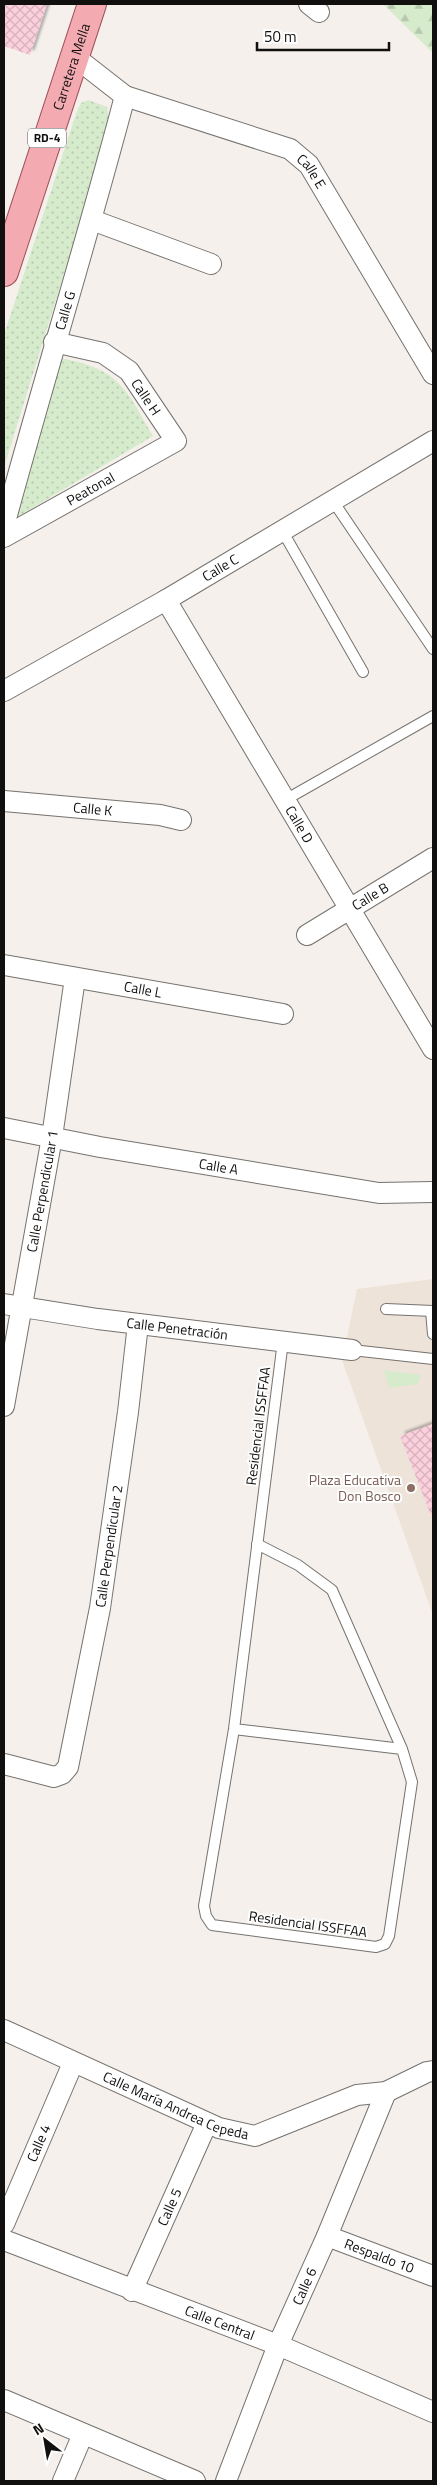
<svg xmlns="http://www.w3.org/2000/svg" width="437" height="2485" font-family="'Titillium Web',sans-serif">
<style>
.built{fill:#eee3d9}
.grass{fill:#d5ebcb}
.forest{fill:url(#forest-firs)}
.park{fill:url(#park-dots)}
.building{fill:url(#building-cross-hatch);filter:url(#shadow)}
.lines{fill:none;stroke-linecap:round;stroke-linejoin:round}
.lane-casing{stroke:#76726e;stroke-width:12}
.street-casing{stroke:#76726e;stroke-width:22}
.primary-casing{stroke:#9f4f56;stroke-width:30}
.lane{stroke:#fff;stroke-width:10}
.street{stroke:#fff;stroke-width:20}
.primary{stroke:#f3aab1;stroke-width:28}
.education-dot{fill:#8d6e63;stroke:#fefefe;stroke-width:2}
.labels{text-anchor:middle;stroke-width:4;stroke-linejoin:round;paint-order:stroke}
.shield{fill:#fefefe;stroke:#595757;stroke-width:1}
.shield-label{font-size:12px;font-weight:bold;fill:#12100f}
.street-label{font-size:14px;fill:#12100f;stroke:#fefefe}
.education-label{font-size:14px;fill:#785e54;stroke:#fefefe;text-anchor:end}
</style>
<defs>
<pattern id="forest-firs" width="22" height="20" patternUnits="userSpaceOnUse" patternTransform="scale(1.25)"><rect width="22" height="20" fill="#d5ebcb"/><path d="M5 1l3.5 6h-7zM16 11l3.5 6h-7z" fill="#b6c8ad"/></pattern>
<pattern id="park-dots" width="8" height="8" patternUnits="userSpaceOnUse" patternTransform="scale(1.25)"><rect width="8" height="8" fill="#d5ebcb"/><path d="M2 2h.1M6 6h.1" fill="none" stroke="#b6c8ad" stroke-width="1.8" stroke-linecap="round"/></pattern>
<pattern id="building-cross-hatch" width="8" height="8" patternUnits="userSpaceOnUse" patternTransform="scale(1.25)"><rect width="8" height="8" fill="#fbd0dc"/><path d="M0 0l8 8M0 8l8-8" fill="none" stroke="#d6b2bc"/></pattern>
<filter id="shadow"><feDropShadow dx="4.5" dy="-4.5" stdDeviation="1" flood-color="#0004"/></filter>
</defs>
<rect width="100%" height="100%" fill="#f5f0ec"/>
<path class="built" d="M433,1279V1615L342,1360L357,1289Z"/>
<path class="grass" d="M384,1370L421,1375L418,1384L389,1388Z"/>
<path class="forest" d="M383,4H433V53Z"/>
<path class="park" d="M88,100L107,107L110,126L4,467V335L77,111L81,103Z
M60,358C120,369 125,388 153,436L12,520Z"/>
<path class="building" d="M4,4H47L30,55L4,46Z
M433,1424V1517L432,1518L400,1436Z"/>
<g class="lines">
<g class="lane-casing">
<path id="lane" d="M333,501L433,649
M283,532L363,672
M285,800L433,716
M386,1309L433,1311
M431,1311L433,1334
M352,1350L433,1359
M257,1544L298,1565L332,1590L402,1749L412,1782L389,1936L385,1944L376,1947L212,1925L206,1916L204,1906L234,1729L283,1341
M234,1729L402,1749"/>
</g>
<g class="street-casing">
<g id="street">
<path d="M309,4L319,12"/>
<path id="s1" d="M75,57L125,96L290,149L309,165L433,374"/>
<path d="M92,220L211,264"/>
<path id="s2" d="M4,526C43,382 87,240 125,96"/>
<path id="s3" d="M4,537L176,441L129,371L103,353L54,342"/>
<path id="s4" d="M166,600L433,1049"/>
<path id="s5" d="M4,691L166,600L433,441"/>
<path id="s6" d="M4,801L160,815L181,820"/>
<path id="s7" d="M307,935L433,858"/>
<path id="s8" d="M4,965L283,1014"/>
<path id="s9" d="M4,1128L100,1147L379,1193L433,1192"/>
<path id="s10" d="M4,1304L98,1319L352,1350"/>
<path id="s11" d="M4,1406L52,1137L75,978"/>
<path id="s12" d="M4,1764L54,1777L62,1774L68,1767L100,1608L128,1412L138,1324"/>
<path id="s13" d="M4,2030L219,2128L255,2136L357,2095L386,2092L427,2072L433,2071"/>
<path id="s14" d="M4,2224L73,2063"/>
<path id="s15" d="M327,2236L433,2276"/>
<path id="s16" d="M4,2240L278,2345L433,2412"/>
<path id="s17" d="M132,2291L207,2123"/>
<path d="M4,2400L195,2481"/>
<path d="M63,2481L83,2434"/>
<path id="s18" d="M226,2481L278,2345L327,2236L386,2092"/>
</g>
</g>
<g class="primary-casing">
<g id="primary">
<path id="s19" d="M4,272L92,4"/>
</g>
</g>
<use href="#lane" class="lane"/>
<use href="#street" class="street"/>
<use href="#primary" class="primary"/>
</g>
<circle class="education-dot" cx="411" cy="1488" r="5"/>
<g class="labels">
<rect class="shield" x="28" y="128.5" width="38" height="19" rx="4"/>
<g class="shield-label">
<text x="47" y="142">RD-4</text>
</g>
<g class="street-label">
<text dy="5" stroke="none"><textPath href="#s19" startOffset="216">Carretera Mella</textPath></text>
<text dy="5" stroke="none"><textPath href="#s1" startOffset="268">Calle E</textPath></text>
<text dy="5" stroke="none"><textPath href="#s2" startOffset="224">Calle G</textPath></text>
<text transform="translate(146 397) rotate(56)" y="5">Calle H</text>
<text dy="5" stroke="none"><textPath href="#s3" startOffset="99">Peatonal</textPath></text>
<text dy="5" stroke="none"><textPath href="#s5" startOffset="249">Calle C</textPath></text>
<text dy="5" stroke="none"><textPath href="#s6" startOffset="89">Calle K</textPath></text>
<text dy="5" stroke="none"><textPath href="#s4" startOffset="261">Calle D</textPath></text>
<text dy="5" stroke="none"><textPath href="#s7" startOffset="74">Calle B</textPath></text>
<text dy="5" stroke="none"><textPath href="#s8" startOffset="141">Calle L</textPath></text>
<text dy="5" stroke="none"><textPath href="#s9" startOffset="218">Calle A</textPath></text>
<text dy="5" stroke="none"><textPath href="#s11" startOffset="218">Calle Perpendicular 1</textPath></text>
<text dy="5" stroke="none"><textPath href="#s10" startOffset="175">Calle Penetración</textPath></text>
<text transform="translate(258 1426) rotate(-83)" y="5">Residencial ISSFFAA</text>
<text dy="5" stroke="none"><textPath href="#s12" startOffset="294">Calle Perpendicular 2</textPath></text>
<text transform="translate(308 1924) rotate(8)" y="5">Residencial ISSFFAA</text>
<text dy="5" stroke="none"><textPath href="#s13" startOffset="188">Calle María Andrea Cepeda</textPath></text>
<text dy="5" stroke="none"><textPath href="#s14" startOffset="88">Calle 4</textPath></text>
<text dy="5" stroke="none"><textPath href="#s17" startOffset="92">Calle 5</textPath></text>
<text dy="5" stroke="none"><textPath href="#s15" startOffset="56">Respaldo 10</textPath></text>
<text dy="5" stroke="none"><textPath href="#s18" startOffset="210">Calle 6</textPath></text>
<text dy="5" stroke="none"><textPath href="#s16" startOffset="231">Calle Central</textPath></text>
</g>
<g class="education-label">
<text x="401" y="1485">Plaza Educativa<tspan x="401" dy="16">Don Bosco</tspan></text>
</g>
</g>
<rect width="437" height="2485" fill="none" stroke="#12100f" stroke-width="10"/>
<g transform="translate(45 2440) rotate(329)" stroke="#fefefe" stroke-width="4" paint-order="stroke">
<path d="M0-4L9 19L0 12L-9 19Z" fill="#12100f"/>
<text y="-8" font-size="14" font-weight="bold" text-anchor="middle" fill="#12100f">N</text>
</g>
<path d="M257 42v8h132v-8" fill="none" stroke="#12100f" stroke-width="2.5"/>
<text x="264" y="42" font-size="15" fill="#12100f" stroke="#fefefe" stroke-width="4" paint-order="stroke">50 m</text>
</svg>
